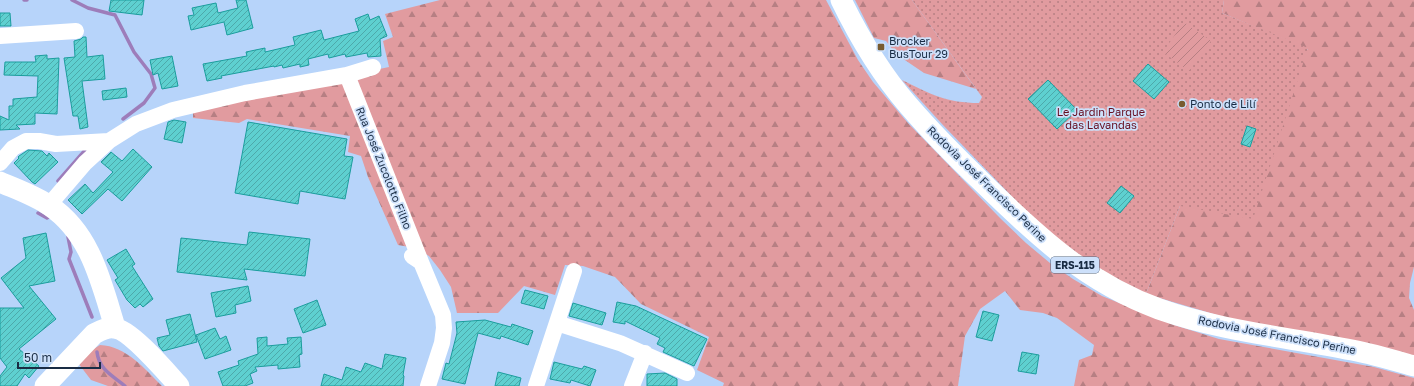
<svg xmlns="http://www.w3.org/2000/svg" width="1414" height="386" font-family="'Golos Text',sans-serif">
<style>
.forest{fill:url(#forest-firs)}
.park{fill:url(#park-dots)}
.garden{fill:url(#garden-furrows)}
.lines{fill:none;stroke-linecap:round;stroke-linejoin:round}
.stream{stroke:#9d7dba;stroke-width:3.5}
.building{fill:url(#building-hatch);stroke:#1b9d9d}
.minor{stroke:#fff;stroke-width:16}
.major{stroke:#fff;stroke-width:21}
.poi-dot{fill:#785b2f;stroke:#cde0fa;stroke-width:1.5}
.labels{text-anchor:middle;stroke-width:3.5;stroke-linejoin:round;paint-order:stroke}
.shield{fill:#cde0fa;stroke:#4f627b;stroke-width:1}
.shield-label{font-size:10px;font-weight:bold;fill:#192c44}
.poi-label{font-size:11px;fill:#192c44;stroke:#cde0fa;text-anchor:start}
.park-label{font-size:11px;fill:#660e21;stroke:#cde0fa}
.street-label{font-size:11px;fill:#192c44;stroke:#cde0fa}
</style>
<defs>
<pattern id="forest-firs" width="22" height="20" patternUnits="userSpaceOnUse"><rect width="22" height="20" fill="#e19b9f"/><path d="M5 1l3.5 6h-7zM16 11l3.5 6h-7z" fill="#b67f83"/></pattern>
<pattern id="park-dots" width="8" height="8" patternUnits="userSpaceOnUse"><rect width="8" height="8" fill="#e19b9f"/><path d="M2 2h.1M6 6h.1" fill="none" stroke="#b67f83" stroke-width="1.8" stroke-linecap="round"/></pattern>
<pattern id="garden-furrows" width="10" height="10" patternUnits="userSpaceOnUse"><rect width="10" height="10" fill="#e19b9f"/><path d="M-1 1l2-2M0 10L10 0M9 11l2-2" fill="none" stroke="#b67f83"/></pattern>
<pattern id="building-hatch" width="6" height="6" patternUnits="userSpaceOnUse"><rect width="6" height="6" fill="#5ed0d0"/><path d="M-1 1l2-2M0 6l6-6M5 7l2-2" fill="none" stroke="#4da9aa"/></pattern>
</defs>
<rect width="100%" height="100%" fill="#b7d4fa"/>
<path class="forest" d="M440,0H826L858,60L873,82L908,123L1001,219L1026,243L1050,263L1073,279L1102,296L1139,311L1174,325L1219,339L1374,367L1414,378V386H1074L1079,360L1092,355L1094,345L1057,318L1043,313L1020,310L1005,291L980,309L965,336L958,386H723L724,383L697,370L709,337L641,304L615,277L583,266L565,265L555,295L524,286L498,313H457L451,287L440,270L429,256L415,248L398,245L368,177L361,156L348,152L350,136L247,119L239,123L193,118V111L235,99L389,67L383,41L393,37L385,14Z
M855,0H912L976,89L924,73L896,54L886,41L874,38Z
M1224,0H1414V267L1410,283L1409,298L1414,310V357L1237,321L1146,294L1180,206L1308,49L1222,13Z
M100,345C126,346 145,369 162,386H108L91,380L78,363L92,350Z"/>
<path class="park" d="M912,0H1224L1222,13L1308,48L1253,219L1180,206L1146,294L1098,269L1056,238L1022,207L942,124L902,80C930,94 947,103 979,103L982,97Z"/>
<path class="garden" d="M1184,22L1211,41L1189,71L1163,52Z"/>
<g class="lines">
<path class="stream" d="M24,0H27
M72,0L88,8L115,15L134,52L151,74L155,88L144,103L123,119
M58,181L87,148
M38,213L47,218L51,216
M68,237L71,252L69,259L92,317
M97,352C99,370 113,376 125,386"/>
</g>
<path class="building" d="M111,0H144L142,15L109,11Z
M236,0H246L253,28L227,35L224,22L191,30L188,16L194,15L192,8L216,3L218,13L238,8Z
M0,13H10L11,26H0Z
M368,14L370,20L379,16L387,36L380,39L381,56L368,57L367,53L346,57L345,54L329,58L328,54L308,59L309,65L300,67V64L283,68L282,65L274,67V66L221,76L222,78L207,81L203,64L247,56L246,52L265,48V52L295,45L293,37L321,30L324,40L359,31L355,19Z
M83,37H86L87,57L103,55L105,79L82,81L88,127L80,129L78,116H73L64,58L75,57L74,41L81,39Z
M47,55V59L59,58L57,114L35,113V124L16,125L20,129L0,130V116L9,120V106H13V99L37,97L38,76L4,75L5,62H36L35,56Z
M172,56L178,86L162,89L158,73L153,75L150,60Z
M1148,64L1169,82L1154,99L1133,81Z
M1048,80L1077,110L1057,129L1028,99Z
M126,88L127,97L103,100L102,91Z
M174,120L186,122L182,143L164,139L168,122Z
M248,122L347,139L344,156L353,157L345,199L300,191L298,204L235,193Z
M1247,126L1256,129L1250,147L1241,144Z
M133,149L152,167L122,201L108,189L82,214L68,200L85,184L93,193L113,172L101,162L111,152L122,161Z
M28,150L42,151L47,156L49,153L58,162L35,184L32,182L14,163L19,158L18,157L19,156Z
M1121,186L1134,196L1120,213L1107,203Z
M249,232L310,239L305,276L244,269L247,280L177,272L181,238L247,245Z
M46,233L55,281L29,286L56,319L19,349L39,366L29,378L25,374L17,386H0V376L7,367L0,358V308H24L1,278L26,258L23,238Z
M126,249L135,264L132,266L153,299L143,307L140,304L135,308L127,300L115,280L118,278L107,260Z
M248,286L251,301L235,305L236,313L216,317L211,293Z
M525,290L548,296L544,309L521,303Z
M317,300L326,325L303,333L294,309Z
M617,302L636,306L707,339L694,366L663,352L665,348L657,344L660,338L625,321V324L613,322Z
M573,303L606,313L602,325L569,316Z
M983,311L999,315L992,341L976,337Z
M190,314L197,342L163,351L159,346L157,338L170,335L166,320Z
M485,320L511,327L512,324L533,331L528,345L501,336L500,339L478,333L465,384L442,379L446,363L449,364L457,333L456,322Z
M215,328L220,339L226,336L231,350L205,359L196,335Z
M267,337V346L288,344L287,338L301,337L302,354L299,355L300,367L278,369V365L255,367L257,371L250,374L253,383L245,386H223L218,372L239,365L238,361L258,354L257,338Z
M1022,352L1039,355L1036,374L1018,371Z
M385,354L406,358L403,375L404,376L403,386H321L324,374L342,380L346,367L361,372L365,363L382,369Z
M554,362L582,369L584,366L596,370L590,386L571,380L570,383L550,379Z
M498,372L521,378L519,386H495Z
M665,373L677,379V386H647V374Z"/>
<g class="lines">
<path class="minor" d="M0,36L76,31
M347,75L421,262
M0,163L13,148L26,141H39L56,144L109,141
M49,205L85,163L109,141L136,124L173,110L245,93L347,75L373,67
M412,256L421,262L443,315L444,328L442,343L428,386
M557,323L620,343L687,373
M536,386L574,271
M632,386L645,353"/>
<path class="major" d="M841,0C859,37 881,74 908,105C932,133 957,158 983,183C1036,235 1087,283 1159,309C1221,331 1287,337 1352,350C1373,354 1393,360 1414,366
M0,182C16,189 36,196 50,206C91,234 101,282 115,327
M45,386L94,334C100,331 107,327 114,328C130,329 168,374 179,386"/>
</g>
<g class="poi-dot">
<rect x="877" y="43" width="8" height="8" rx="2"/>
<circle cx="1182" cy="104" r="4"/>
</g>
<g class="labels">
<rect class="shield" x="1051" y="257" width="48" height="16" rx="3"/>
<g class="shield-label">
<text x="1075" y="269">ERS-115</text>
</g>
<g class="poi-label">
<text x="889" y="45">Brocker<tspan x="889" dy="13">BusTour 29</tspan></text>
<text x="1190" y="108">Ponto de Lilí</text>
</g>
<g class="park-label">
<text x="1101" y="116">Le Jardin Parque<tspan x="1101" dy="13">das Lavandas</tspan></text>
</g>
<g class="street-label">
<text transform="translate(384 168) rotate(68)" y="4">Rua José Zucolotto Filho</text>
<text transform="translate(987 184) rotate(44)" y="4">Rodovia José Francisco Perine</text>
<text transform="translate(1277 335) rotate(11)" y="4">Rodovia José Francisco Perine</text>
</g>
</g>
<path d="M18 362v6h82v-6" fill="none" stroke="#192c44" stroke-width="2"/>
<text x="24" y="362" font-size="12" fill="#192c44" stroke="#cde0fa" stroke-width="3" paint-order="stroke">50 m</text>
</svg>
